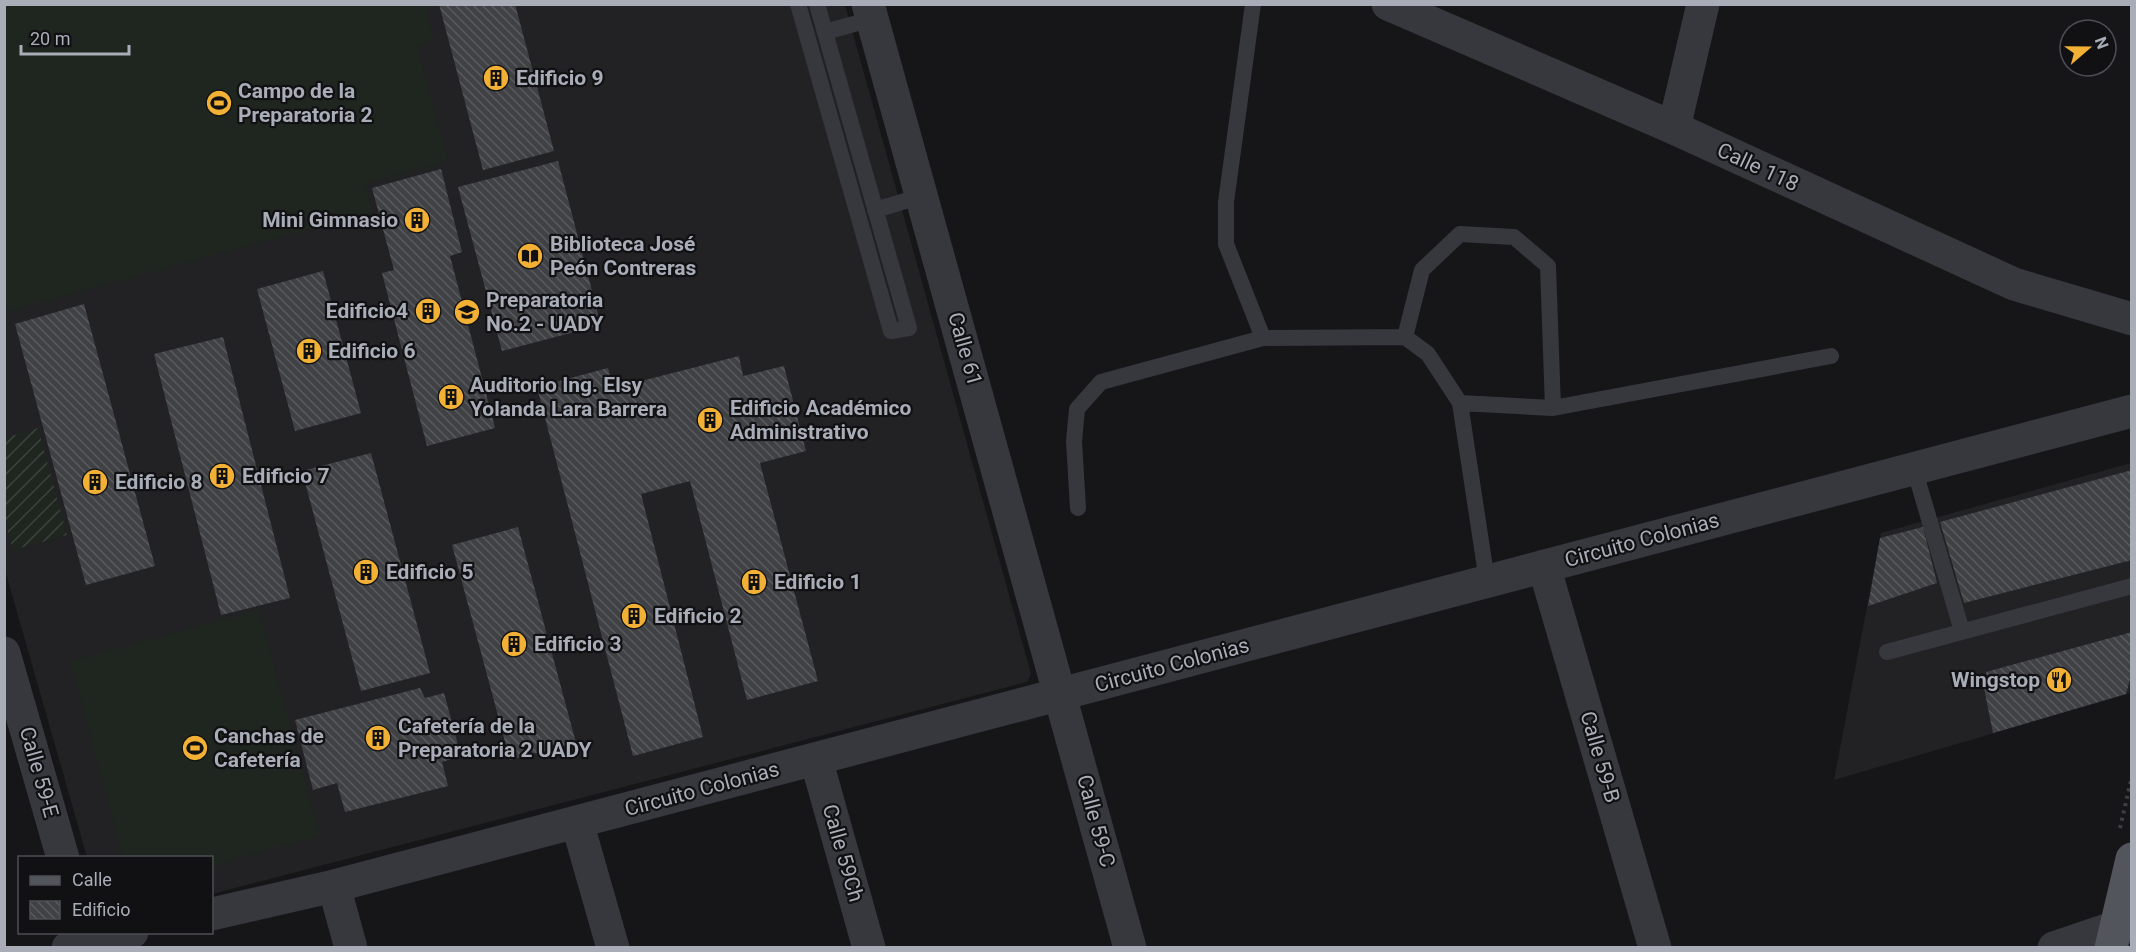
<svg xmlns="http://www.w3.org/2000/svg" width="2136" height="952" font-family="Roboto,sans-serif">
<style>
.built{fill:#222225}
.grass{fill:#1e261f}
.garden{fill:url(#garden-furrows)}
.building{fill:url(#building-back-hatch)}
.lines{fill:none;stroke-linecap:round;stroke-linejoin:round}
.path{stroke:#3d3f44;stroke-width:4;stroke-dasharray:3 4.5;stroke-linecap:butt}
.service{stroke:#37383d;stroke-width:16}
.minor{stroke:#37383d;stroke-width:33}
.tertiary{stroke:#37383d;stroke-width:33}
.primary{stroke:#53555c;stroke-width:33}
.labels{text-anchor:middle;stroke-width:4.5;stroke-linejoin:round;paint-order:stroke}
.poi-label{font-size:21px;font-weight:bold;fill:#a8adb8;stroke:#111113;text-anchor:start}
.street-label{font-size:21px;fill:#a8adb8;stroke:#111113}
</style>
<defs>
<pattern id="garden-furrows" width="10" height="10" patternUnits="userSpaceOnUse" patternTransform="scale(1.5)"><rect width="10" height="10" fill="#1e261f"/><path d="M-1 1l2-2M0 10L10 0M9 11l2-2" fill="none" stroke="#3c433d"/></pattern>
<pattern id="building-back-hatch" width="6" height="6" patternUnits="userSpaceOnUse" patternTransform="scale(1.5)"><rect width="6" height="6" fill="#404145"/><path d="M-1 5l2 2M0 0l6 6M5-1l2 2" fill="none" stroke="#595a5e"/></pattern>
</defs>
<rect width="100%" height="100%" fill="#161618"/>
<path class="built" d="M5,5H845L1031,674L1027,682L212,894V858L87,857L5,570Z
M2131,463V693L1834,780L1881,533Z"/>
<path class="grass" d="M5,4L425,5L434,40L417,46L448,161L365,183L372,212L5,312Z
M259,610L320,836L212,865V858L123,857L70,661Z"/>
<path class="garden" d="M38,428L67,535L13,550L5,520V438Z"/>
<path class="building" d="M439,4H515L554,151L483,170Z
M558,161L601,325L502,351L458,187Z
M441,169L462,252L450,256L495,428L427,446L382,273L394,270L372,188Z
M323,271L361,413L295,431L257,289Z
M84,304L155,566L86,585L15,324Z
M223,337L290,598L221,615L154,354Z
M739,356L743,376L784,366L806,451L760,463L818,681L747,700L690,481L641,494L703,737L633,756L537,387L608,368L614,388Z
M371,453L430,673L361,691L302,471Z
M2132,470V560L1964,603L1940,522Z
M518,527L576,743L510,760L452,545Z
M1923,527L1937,583L1868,606L1880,538Z
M2132,632V672L2126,694L1993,733L1984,688L1990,687L1986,672Z
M420,688L425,698L444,693L461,756L442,762L448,786L345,812L337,783L313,790L295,720Z"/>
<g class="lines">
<path class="path" d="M2120,828L2132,776"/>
<path class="service" d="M798,4L891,331L909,328L817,4
M1253,4L1226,202V244L1263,338L1405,337L1428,354L1460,403L1487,581
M825,32L872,19
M875,210L922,196
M1405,337L1422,270L1460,234L1514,237L1548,266L1553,408
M1460,403L1553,408L1831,356
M1914,468L1962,631
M1078,508L1074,441L1077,409L1101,382L1263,338
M1887,652L2132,586"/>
<path class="minor" d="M868,4L1130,948
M1388,4L1674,128L2014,284L2132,319
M1674,128L1703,4
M1544,566L1655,948
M4,653L63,858
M816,759L869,948
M577,822L613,948
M334,886L351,948
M2054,948L2116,927H2132"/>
<path class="tertiary" d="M212,914L334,886L2132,411
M68,948L132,932"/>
<path class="primary" d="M2111,948L2132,859"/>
</g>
<defs>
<g id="building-disc" transform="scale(1.35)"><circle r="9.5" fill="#f2b134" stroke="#111113"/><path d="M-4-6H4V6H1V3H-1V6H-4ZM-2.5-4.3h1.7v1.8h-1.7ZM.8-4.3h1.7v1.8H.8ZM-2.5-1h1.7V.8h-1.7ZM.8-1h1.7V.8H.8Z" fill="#111"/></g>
<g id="stadium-disc" transform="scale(1.35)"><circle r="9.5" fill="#f2b134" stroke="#111113"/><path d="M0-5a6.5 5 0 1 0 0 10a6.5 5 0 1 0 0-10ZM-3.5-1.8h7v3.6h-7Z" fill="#111"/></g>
<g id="library-disc" transform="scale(1.35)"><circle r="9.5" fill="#f2b134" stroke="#111113"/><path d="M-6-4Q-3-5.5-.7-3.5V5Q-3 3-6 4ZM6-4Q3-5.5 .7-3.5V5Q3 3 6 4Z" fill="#111"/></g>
<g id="university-disc" transform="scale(1.35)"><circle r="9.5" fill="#f2b134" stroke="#111113"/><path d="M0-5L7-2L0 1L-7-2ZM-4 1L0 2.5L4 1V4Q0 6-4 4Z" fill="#111"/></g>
<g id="restaurant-disc" transform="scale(1.35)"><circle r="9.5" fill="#f2b134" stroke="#111113"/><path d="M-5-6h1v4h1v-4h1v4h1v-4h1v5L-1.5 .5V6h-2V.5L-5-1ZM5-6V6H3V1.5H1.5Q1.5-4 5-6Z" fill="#111"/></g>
</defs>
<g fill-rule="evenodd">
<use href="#building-disc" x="496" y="78"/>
<use href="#stadium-disc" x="219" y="103"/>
<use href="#building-disc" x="417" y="220"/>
<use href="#library-disc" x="530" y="256"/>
<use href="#building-disc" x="428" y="311"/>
<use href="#university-disc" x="467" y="312"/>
<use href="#building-disc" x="309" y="351"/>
<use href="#building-disc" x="451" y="397"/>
<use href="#building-disc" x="710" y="420"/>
<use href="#building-disc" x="222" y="476"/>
<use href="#building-disc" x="95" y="482"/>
<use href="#building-disc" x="366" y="572"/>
<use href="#building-disc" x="754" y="582"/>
<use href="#building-disc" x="634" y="616"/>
<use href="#building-disc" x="514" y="644"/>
<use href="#restaurant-disc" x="2059" y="680"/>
<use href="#building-disc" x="378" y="738"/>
<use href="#stadium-disc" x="195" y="748"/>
</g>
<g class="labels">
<g class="poi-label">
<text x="516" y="85">Edificio 9</text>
<text x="238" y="98">Campo de la<tspan x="238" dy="24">Preparatoria 2</tspan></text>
<text x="398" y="227" text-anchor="end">Mini Gimnasio</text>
<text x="550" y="251">Biblioteca José<tspan x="550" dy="24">Peón Contreras</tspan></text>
<text x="486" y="307">Preparatoria<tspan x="486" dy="24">No.2 - UADY</tspan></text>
<text x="408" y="318" text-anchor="end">Edificio4</text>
<text x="328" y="358">Edificio 6</text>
<text x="470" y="392">Auditorio Ing. Elsy<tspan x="470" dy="24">Yolanda Lara Barrera</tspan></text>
<text x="730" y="415">Edificio Académico<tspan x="730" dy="24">Administrativo</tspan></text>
<text x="242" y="483">Edificio 7</text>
<text x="115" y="489">Edificio 8</text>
<text x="386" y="579">Edificio 5</text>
<text x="774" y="589">Edificio 1</text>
<text x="654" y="623">Edificio 2</text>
<text x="534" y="651">Edificio 3</text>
<text x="2040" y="687" text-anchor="end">Wingstop</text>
<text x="398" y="733">Cafetería de la<tspan x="398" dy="24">Preparatoria 2 UADY</tspan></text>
<text x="214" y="743">Canchas de<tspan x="214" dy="24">Cafetería</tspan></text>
</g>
<g class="street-label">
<text transform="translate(1758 167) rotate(25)" y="7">Calle 118</text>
<text transform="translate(965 349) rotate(74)" y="7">Calle 61</text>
<text transform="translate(1642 540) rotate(-15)" y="7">Circuito Colonias</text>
<text transform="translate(1172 665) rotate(-15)" y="7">Circuito Colonias</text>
<text transform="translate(1600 757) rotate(74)" y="7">Calle 59-B</text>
<text transform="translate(39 772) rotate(74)" y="7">Calle 59-E</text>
<text transform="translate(702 789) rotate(-15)" y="7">Circuito Colonias</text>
<text transform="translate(1096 821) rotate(75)" y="7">Calle 59-C</text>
<text transform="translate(843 853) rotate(74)" y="7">Calle 59Ch</text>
</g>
</g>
<rect width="2136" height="952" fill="none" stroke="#a8adb8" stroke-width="12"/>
<rect x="18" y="856" width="195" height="78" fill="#111113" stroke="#4d4f55" stroke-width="1.5"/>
<rect x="30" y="876" width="30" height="9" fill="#53555c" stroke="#4d4f55" stroke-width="1.5"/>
<text x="72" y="886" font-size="18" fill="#a8adb8">Calle</text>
<rect x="30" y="901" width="30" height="18" fill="url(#building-back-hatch)" stroke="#4d4f55" stroke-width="1.5"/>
<text x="72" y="916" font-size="18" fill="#a8adb8">Edificio</text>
<g transform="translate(2088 48) rotate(70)"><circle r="28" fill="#111113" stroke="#4d4f55" stroke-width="1.5"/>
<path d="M0-4.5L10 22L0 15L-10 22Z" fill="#f2b134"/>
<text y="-9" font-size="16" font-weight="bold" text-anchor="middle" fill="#a8adb8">N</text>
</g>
<path d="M21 45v9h108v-9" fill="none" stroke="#a8adb8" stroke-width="3"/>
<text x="30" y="45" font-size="18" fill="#a8adb8" stroke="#111113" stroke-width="4.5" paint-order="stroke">20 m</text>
</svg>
